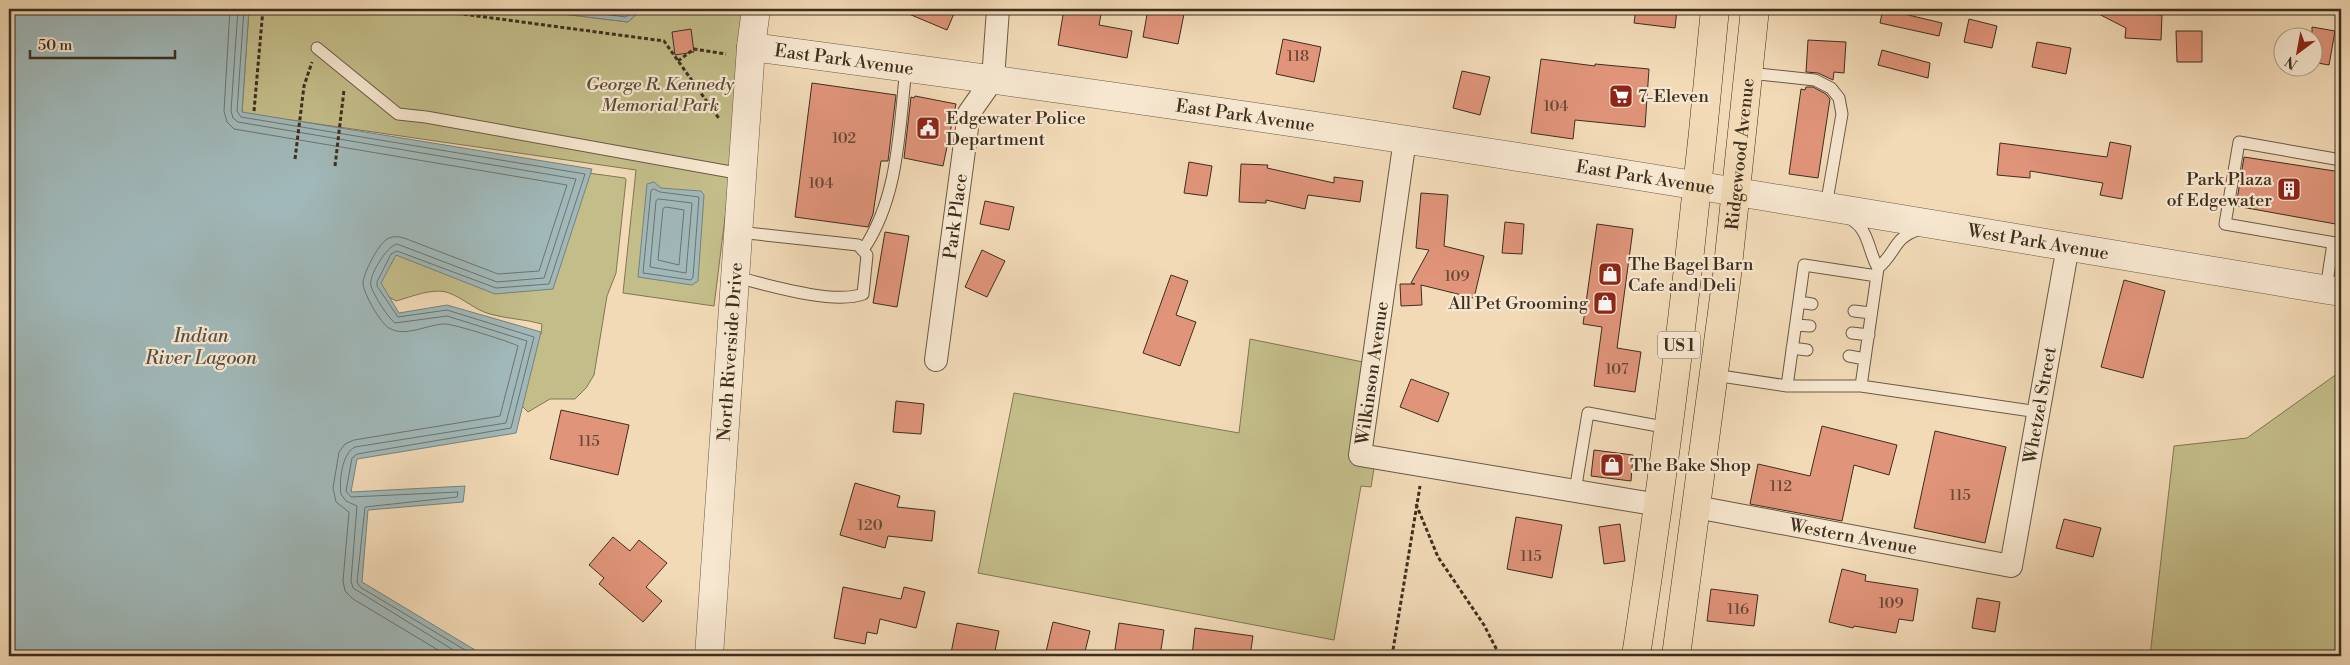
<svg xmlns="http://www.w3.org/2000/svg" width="2350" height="665" font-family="'Libre Bodoni',serif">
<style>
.green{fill:#c3bd89;stroke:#807654}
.water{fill:#a0b8b9;stroke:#78817b}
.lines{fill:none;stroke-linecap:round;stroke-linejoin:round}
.shore{stroke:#6e736c;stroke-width:1}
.building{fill:#e0947a;stroke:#3d2e1f}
.service-casing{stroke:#6a5945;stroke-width:13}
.minor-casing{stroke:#6a5945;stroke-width:24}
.tertiary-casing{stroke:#6a5945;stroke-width:29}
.primary-casing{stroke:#3d2e1f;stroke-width:29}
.path{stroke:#3d2e1f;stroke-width:3;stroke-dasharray:4 2.5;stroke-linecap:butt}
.service{stroke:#f7e7d0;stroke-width:11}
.minor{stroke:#f7e7d0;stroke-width:22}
.tertiary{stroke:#f7e7d0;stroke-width:28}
.primary{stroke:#f2dab7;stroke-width:28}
.labels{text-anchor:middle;stroke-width:4.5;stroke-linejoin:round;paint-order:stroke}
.number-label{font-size:15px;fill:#664836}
.shield{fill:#f7e7d0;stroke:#756654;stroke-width:1}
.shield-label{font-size:16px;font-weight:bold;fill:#3d2e1f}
.street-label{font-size:18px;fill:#3d2e1f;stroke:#f7e7d0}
.park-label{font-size:18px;font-style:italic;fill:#584b34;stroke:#f7e7d0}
.poi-label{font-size:18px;fill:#3d2e1f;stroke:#f7e7d0;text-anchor:start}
.water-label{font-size:19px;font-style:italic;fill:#565046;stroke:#f7e7d0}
</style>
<rect width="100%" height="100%" fill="#f2dab7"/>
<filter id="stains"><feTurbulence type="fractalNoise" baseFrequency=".004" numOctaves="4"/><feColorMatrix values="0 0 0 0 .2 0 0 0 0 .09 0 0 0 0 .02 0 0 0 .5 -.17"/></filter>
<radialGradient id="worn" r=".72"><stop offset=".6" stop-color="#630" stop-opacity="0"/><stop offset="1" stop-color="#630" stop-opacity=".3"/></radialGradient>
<path class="green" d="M249,9H522L628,22L642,9H751L714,306L623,293L636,170L242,113Z
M581,172L625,178L626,180L616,273L607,296L594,375L586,388L575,399H550L528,412L519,403L527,341L541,334L542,324C525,319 507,319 490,314C475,310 463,298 449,293C434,287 411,297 396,301L382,293L379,257Z
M1250,339L1363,362L1374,468L1371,487L1361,486L1334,640L978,573L1014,393L1239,433Z
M2341,371V656H2150L2174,446L2247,438Z"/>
<path class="water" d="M9,9H249L242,112L592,169L553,289L495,294L396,255L381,283L399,313L447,305L541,332L516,433L357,459L351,492L465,486L463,502L368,510L362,582L485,656H9Z
M522,9H642L628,22Z
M654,182L661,188L701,191L704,195L698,281L692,285L638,277L647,184Z"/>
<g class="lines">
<path class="shore" d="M230,9L224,111L227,122L234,129L567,185L539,271L498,274L404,238C397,236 391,236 386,240C378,245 363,274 363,283C363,293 381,324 389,328C405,338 428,324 445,324C454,324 511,342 518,346L500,416L354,440L345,444L339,452L333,488L336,502L349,512L343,581L345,591L353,599L448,656
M238,9L231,111L233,118L238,122L576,179L544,278L497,282L397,244C387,246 368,276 371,286C373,294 388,318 395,323L447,316L527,341L506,423L355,447C342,453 339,481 341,494L346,501L357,506L351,581L353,588L463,656
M244,9L237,111L241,117L585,174L549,284L496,288L397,251L391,254L377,282V286L398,317L447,310L534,337L511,428L357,454L352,458L346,491L351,497L458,492L457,497L365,507L357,582L360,587L475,656
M561,9L626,17L635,9
M654,189L660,192L699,197L693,277L691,280L643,273L651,191Z
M659,199L692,203L686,273L650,267L656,201Z
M666,207L684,210L679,265L658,260L663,209Z"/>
</g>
<path class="building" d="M897,9H956L947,30Z
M1064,9H1102L1099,25L1132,31L1127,58L1058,45Z
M1148,9H1185L1178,44L1143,37Z
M1636,9H1677L1675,28L1634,23Z
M1883,9L1942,23L1939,36L1880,23Z
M2091,10L2162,15L2161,40L2125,38L2126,28Z
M1969,19L1997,26L1992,48L1964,42Z
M2312,27L2335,31L2329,65L2312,62Z
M691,29L694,52L675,55L672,32Z
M2176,31H2202V62H2177Z
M1283,39L1321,47L1314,82L1276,74Z
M1808,40L1846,42L1844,73L1834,72L1833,80L1818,73L1806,72Z
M2037,42L2071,48L2066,74L2032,67Z
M1882,50L1930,63L1928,78L1878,65Z
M1541,59L1595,66V64L1649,69L1645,127L1575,120L1573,139L1531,133Z
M1462,71L1490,77L1480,115L1453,108Z
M812,83L896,95L888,161H881L873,214L868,227L795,217Z
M1806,87H1813L1826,94L1830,99L1818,178L1789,174L1801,89L1805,90Z
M915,96L956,104L943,166L904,158L911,97L914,98Z
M2110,142L2131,146L2122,199L2100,195L2103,183L2030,171V178L1997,175L2000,143L2107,157Z
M2244,157L2341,172V225L2236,206Z
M1189,162L1212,166L1207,196L1184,193Z
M1241,164L1268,165L1267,168L1334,183V177L1363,181L1360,202L1308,195L1305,209L1266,200V203L1239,202Z
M1421,193L1448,195L1444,246L1484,256L1474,298L1421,285L1422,305L1401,306L1400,284H1415L1411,283L1429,250L1416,248Z
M985,201L1014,207L1009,230L980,224Z
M1505,222L1524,224L1522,254L1502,253Z
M1597,224L1633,229L1617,348L1641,352L1635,392L1594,386L1602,327L1583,324Z
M885,232L909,236L897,307L873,303Z
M982,250L1005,261L987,297L965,287Z
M1171,275L1188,281L1176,315L1196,322L1180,366L1143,353Z
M2124,280L2165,291L2143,378L2101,367Z
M1411,379L1449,393L1438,422L1400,407Z
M896,401L924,404L921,434L893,432Z
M561,410L629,425L618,475L550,459Z
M1822,426L1897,445L1889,475L1854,465L1842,521L1750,504L1758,464L1810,476Z
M1935,431L2006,447L1985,543L1914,528Z
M1594,450L1633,455L1631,481L1591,476Z
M855,483L900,496L897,507L935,511L932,541L888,536L885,548L840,535Z
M1516,517L1562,525L1552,578L1507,569Z
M2064,519L2101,528L2093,557L2056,548Z
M1620,524L1625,561L1604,564L1599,527Z
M613,537L630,551L639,540L667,563L646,587L662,601L643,622L599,584L604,578L589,565Z
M1842,569L1866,575L1865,581L1918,589L1913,621L1899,619L1896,633L1854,626L1853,628L1829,622Z
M843,587L901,599L904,587L925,592L916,628L880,619L877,634L867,632L865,644L834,638Z
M1711,589L1758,595L1754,626L1707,621Z
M1977,598L2000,602L1995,632L1972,628Z
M1053,622L1090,631L1084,656H1045Z
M957,623L999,631L994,656H966L951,653Z
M1119,623L1164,630L1160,656H1114Z
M1195,628L1253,636L1250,656H1192Z"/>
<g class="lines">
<g class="service-casing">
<path id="service" d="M317,48L398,114L426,117L742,174
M1749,73L1815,80L1831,88L1839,98L1842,114L1826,206
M2341,160L2239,142L2225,224L2341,244
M1847,217C1870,228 1867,249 1878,268L1861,386
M863,250C899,197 899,130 906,68
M1878,268C1896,253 1894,237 1918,230
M736,277C768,285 833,305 863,294L867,255L858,245L738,232
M2326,289L2333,243
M1799,302L1812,304
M1854,311L1871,313
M1796,325L1810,326
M1852,333L1869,335
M1792,348L1807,350
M1849,356L1865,359
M1714,375L1787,386H1861L2038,412
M1787,386L1804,265L1877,276
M1575,491L1588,413L1669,428"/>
</g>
<g class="minor-casing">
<g id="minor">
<path d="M1405,139L1360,455L1659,505"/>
<path id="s1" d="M936,360L969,113L993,79L998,9"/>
<path id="s2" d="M1696,507L2011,566L2068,246"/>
</g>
</g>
<g class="tertiary-casing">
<g id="tertiary">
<path id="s3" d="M751,47C970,76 1189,106 1408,140C1719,187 2030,241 2341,292"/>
<path id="s4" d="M709,656L751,47L756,9"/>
</g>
</g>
<g class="primary-casing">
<g id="primary">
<path d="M1636,656C1669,441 1695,226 1715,9"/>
<path id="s5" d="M1676,656L1727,275L1755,9"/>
</g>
</g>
<path class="path" d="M425,9L664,41L720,120
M678,61L694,49L726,54
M254,111L263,9
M295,159L304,86L312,62
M335,166L344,90
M1416,504L1438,557L1484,625L1500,656
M1392,656L1420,486"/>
<use href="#service" class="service"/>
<use href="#minor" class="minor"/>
<use href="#tertiary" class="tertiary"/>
<use href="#primary" class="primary"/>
</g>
<defs>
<g id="supermarket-square" transform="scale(1.25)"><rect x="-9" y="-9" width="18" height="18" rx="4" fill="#8f2418" stroke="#f7e7d0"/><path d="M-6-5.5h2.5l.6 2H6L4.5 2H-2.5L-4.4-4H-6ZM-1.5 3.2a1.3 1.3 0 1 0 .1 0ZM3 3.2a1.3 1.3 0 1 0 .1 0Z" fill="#fff"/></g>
<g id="civic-square" transform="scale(1.25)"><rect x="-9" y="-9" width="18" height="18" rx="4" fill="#8f2418" stroke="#f7e7d0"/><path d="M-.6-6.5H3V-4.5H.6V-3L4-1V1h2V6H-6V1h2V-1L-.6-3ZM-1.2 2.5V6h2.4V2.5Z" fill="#fff"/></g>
<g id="building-square" transform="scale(1.25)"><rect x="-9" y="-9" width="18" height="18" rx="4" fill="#8f2418" stroke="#f7e7d0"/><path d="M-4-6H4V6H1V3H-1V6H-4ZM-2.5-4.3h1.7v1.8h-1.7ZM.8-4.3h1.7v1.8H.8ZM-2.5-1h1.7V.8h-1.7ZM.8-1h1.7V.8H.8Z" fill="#fff"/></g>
<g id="shop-square" transform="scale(1.25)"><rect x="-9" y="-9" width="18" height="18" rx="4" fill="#8f2418" stroke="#f7e7d0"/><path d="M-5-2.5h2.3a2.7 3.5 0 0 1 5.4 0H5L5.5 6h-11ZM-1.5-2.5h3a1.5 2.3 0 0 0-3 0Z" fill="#fff"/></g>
</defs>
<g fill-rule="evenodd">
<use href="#supermarket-square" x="1621" y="96"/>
<use href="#civic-square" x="928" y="128"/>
<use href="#building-square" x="2289" y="189"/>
<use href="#shop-square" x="1610" y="274"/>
<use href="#shop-square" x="1605" y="303"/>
<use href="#shop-square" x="1612" y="465"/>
</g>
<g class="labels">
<g class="number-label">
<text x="1298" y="61">118</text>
<text x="1556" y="111">104</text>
<text x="844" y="143">102</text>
<text x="821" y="188">104</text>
<text x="1457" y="281">109</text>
<text x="1617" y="374">107</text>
<text x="589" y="446">115</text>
<text x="1781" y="491">112</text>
<text x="1960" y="500">115</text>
<text x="870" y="530">120</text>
<text x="1531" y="561">115</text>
<text x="1891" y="608">109</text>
<text x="1738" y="614">116</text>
</g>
<rect class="shield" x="1658" y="331.5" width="42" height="27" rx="4"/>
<g class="shield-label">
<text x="1679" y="351">US 1</text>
</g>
<g class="street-label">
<text dy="6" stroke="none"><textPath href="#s3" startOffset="94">East Park Avenue</textPath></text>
<text dy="6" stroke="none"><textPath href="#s3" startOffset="499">East Park Avenue</textPath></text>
<text dy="6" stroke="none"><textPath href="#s5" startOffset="506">Ridgewood Avenue</textPath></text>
<text dy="6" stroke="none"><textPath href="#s3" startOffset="904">East Park Avenue</textPath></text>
<text dy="6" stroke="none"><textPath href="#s1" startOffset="145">Park Place</textPath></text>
<text dy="6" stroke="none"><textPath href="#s3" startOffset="1302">West Park Avenue</textPath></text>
<text dy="6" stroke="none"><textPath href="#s4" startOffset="305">North Riverside Drive</textPath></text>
<text transform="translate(1372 373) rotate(-82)" y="6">Wilkinson Avenue</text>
<text dy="6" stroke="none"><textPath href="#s2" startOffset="484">Whetzel Street</textPath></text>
<text dy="6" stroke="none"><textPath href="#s2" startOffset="160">Western Avenue</textPath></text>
</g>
<g class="park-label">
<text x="660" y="90">George R. Kennedy<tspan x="660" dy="21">Memorial Park</tspan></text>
</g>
<g class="poi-label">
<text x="1638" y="102">7-Eleven</text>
<text x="946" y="124">Edgewater Police<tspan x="946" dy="21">Department</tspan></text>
<text x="2272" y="185" text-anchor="end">Park Plaza<tspan x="2272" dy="21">of Edgewater</tspan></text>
<text x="1628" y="270">The Bagel Barn<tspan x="1628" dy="21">Cafe and Deli</tspan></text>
<text x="1588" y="309" text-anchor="end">All Pet Grooming</text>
<text x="1630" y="471">The Bake Shop</text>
</g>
<g class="water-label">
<text x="201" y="342">Indian<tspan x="201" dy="22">River Lagoon</tspan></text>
</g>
</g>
<rect width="2350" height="665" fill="none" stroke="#f2dab7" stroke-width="30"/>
<rect x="10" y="10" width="2330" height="645" fill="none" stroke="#3d2e1f" stroke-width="2.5"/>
<rect x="15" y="15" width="2320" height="635" fill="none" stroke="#3d2e1f"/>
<g transform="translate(2298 52) rotate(212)"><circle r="24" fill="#f7e7d0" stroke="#ad9d89"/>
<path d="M0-4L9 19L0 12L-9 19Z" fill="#8f2418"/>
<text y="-8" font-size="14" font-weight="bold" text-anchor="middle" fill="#3d2e1f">N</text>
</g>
<path d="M30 50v8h145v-8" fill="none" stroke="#3d2e1f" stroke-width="2.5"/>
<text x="38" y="50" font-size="15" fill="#3d2e1f" stroke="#f7e7d0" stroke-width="4" paint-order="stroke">50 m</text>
<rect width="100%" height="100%" filter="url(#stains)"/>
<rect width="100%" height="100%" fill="url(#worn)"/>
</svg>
